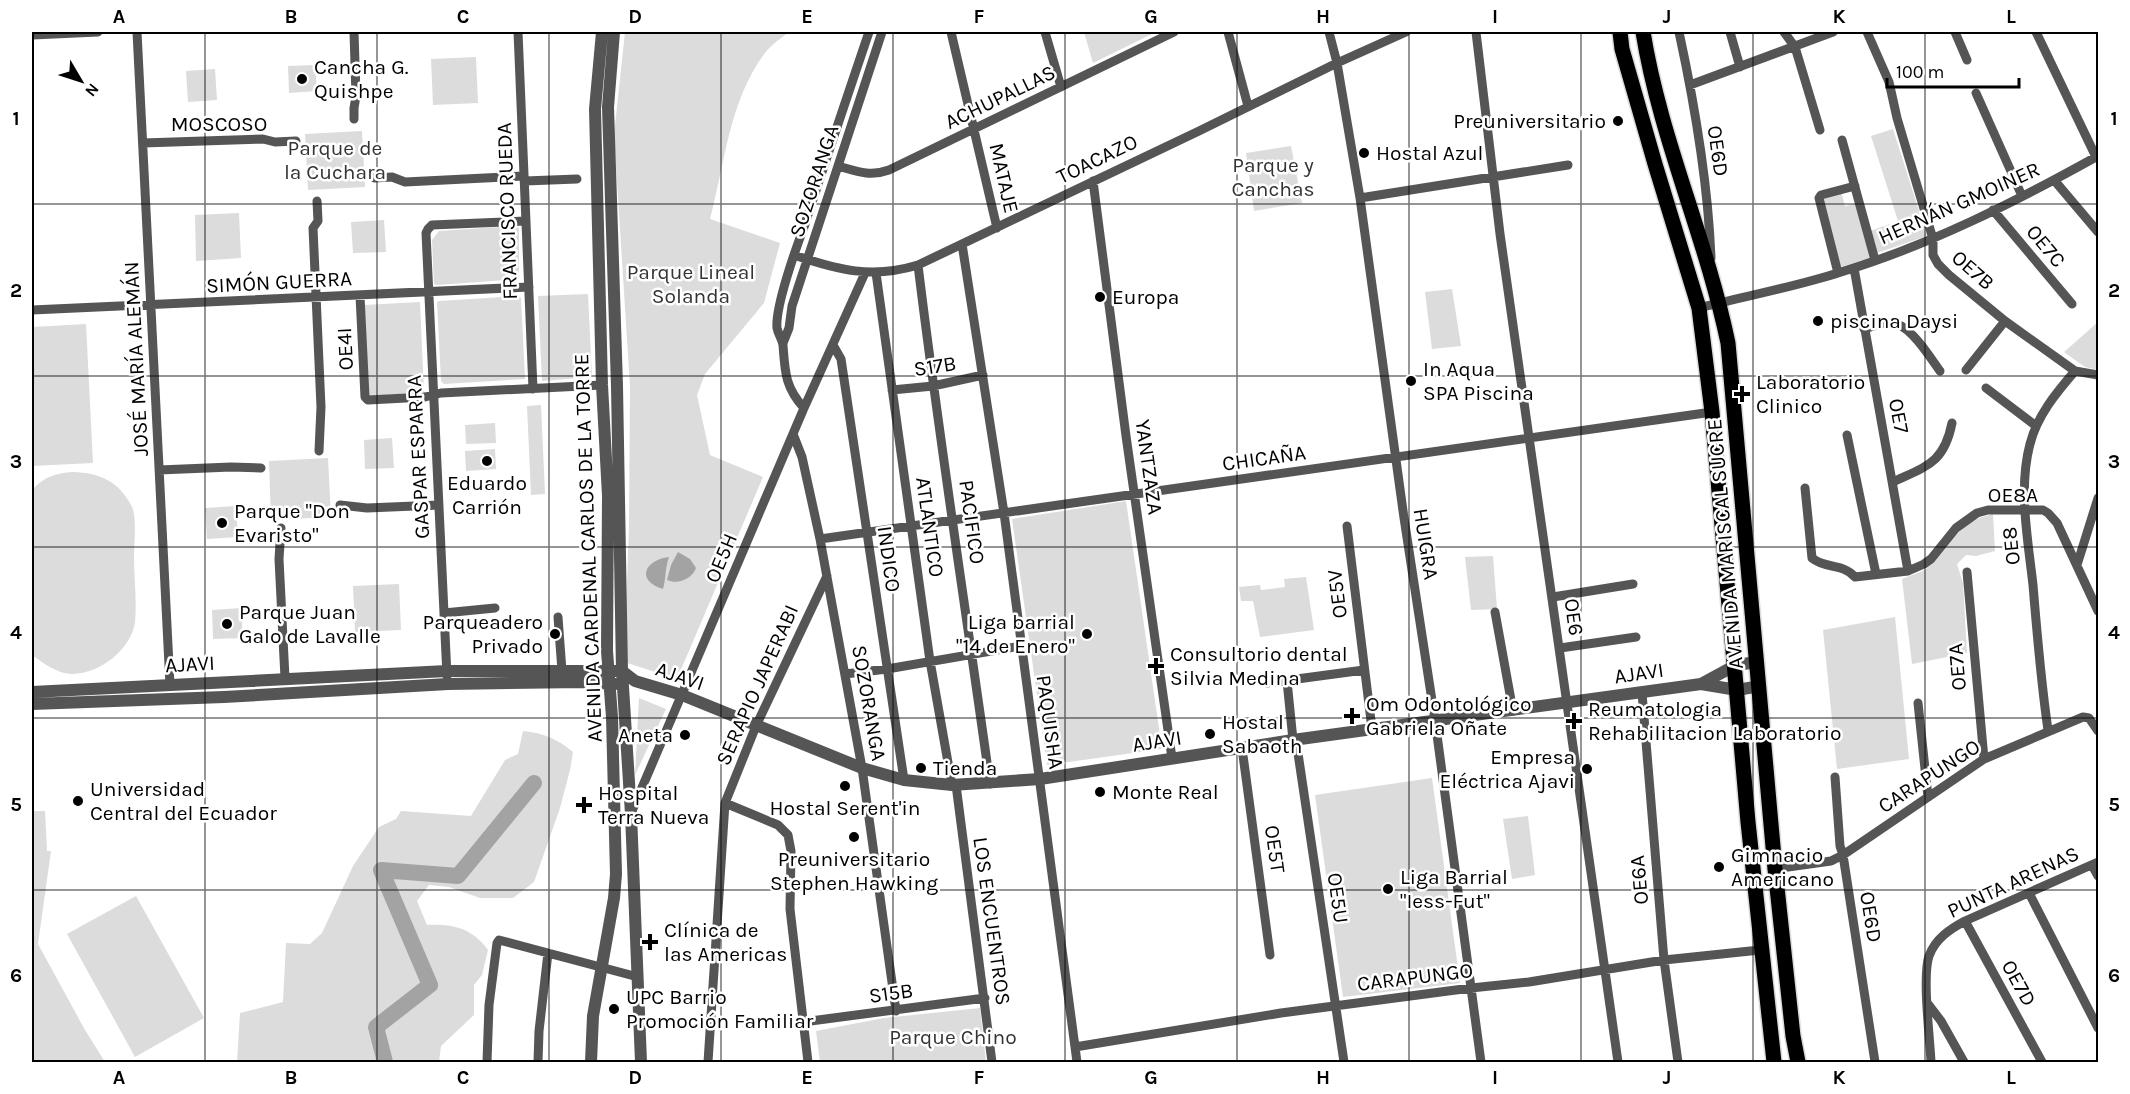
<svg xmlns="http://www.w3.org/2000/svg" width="2130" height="1094" font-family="Karla,sans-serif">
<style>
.green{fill:#dcdcdc}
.water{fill:#a3a3a3}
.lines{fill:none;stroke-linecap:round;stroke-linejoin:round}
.river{stroke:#a3a3a3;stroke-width:16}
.primary-casing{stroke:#dbdbdb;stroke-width:18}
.minor{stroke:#555;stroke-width:9}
.tertiary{stroke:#555;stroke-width:12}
.primary{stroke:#000;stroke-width:15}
.grid{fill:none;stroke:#000;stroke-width:1.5;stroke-opacity:0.55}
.poi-dot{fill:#000;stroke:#fff;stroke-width:2}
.labels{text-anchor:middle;stroke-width:5;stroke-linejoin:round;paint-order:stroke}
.poi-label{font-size:21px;fill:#000;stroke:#fff;text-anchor:start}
.street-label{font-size:21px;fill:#000;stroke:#fff}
.park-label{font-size:21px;fill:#333;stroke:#fff}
.neatline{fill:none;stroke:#000;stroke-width:2}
.grid-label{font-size:20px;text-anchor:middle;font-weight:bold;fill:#000}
</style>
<rect width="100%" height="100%" fill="#fff"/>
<path class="green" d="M625,32H789C781,38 771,45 765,53C729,101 725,163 710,219L780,243L764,303L705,374L697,395L710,455L763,477L677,679L624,662L629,527L630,386L614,135Z
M1084,32H1156L1093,63Z
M476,57L478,103L433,105L431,59Z
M315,65L317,91L289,93L288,66Z
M215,69L217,100L188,102L186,71Z
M1893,129L1927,236L1877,253L1870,231L1898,221L1871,136Z
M362,131L365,187L308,190L305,134Z
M1291,146L1302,203L1254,211L1246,153Z
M1841,191L1845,206L1856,204L1871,258L1840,267L1821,197Z
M239,213L241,258L196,261L195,215Z
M384,220L386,252L353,253L351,222Z
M515,226L519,228V279L437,285L434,284L432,240L439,231Z
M1452,289L1461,346L1432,349L1425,292Z
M588,294L592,377L542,381L538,296Z
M519,296L521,298L525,379L444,384L441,381L437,302L439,301Z
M420,302L424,392L371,396L368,393L364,305Z
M2098,322V370L2085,367L2064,352Z
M86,324L93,463L32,466V327Z
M541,405L545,494L531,495L527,406Z
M495,423L496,443L466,444L465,425Z
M392,438L394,468L365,469L364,440Z
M495,449L496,469L466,471L465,451Z
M328,458L331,517L271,520L269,461Z
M73,472C100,473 119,481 132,507C137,517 134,545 134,557C134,578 137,601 135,622C131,650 100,673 73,674C57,674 43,663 32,655V490C44,477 55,473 73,472Z
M1126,501L1162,749L1047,765L1012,519Z
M236,506L238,537L207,539L205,508Z
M1993,514L1995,551L1976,556L1966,555L1957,564L1963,583L1967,653L1912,664L1902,579C1912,575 1924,572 1932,564C1955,541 1957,522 1993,514Z
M1493,556L1497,609L1471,610L1465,557Z
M1306,577L1314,630L1260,637L1253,601H1241L1239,587L1260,585L1261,590L1285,587L1284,579Z
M399,584L401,630L355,632L353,586Z
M241,608L243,638L213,639L212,610Z
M1895,617L1909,759L1837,769L1823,630Z
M639,698L666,709L635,775Z
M523,731C543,733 558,739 573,752L570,770L560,808L534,882L513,898H480L449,887L429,885L417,901L427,925C453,924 472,928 488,950L482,975L474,985V1015L441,1046L439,1062H237L240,1013L283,1002L286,943L310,944L322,933L353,866L379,827L396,819L401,811L471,816L505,760L518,754Z
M1432,778L1460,983L1343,997L1315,795Z
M32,811H45L47,851H51L38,944L85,1030L105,1062H32Z
M1528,816L1535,875L1512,879L1503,819Z
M136,896L204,1018L135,1057L67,934Z
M980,1008L986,1062H820L816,1031L884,1018Z"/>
<path class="water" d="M678,552L690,559L696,568C692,579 678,585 667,580L671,565Z
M669,557C665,568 666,579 663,589C635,580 645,560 669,557Z"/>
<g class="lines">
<path class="river" d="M385,1062L376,1027L430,985L381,870L458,876L534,783"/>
<g class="primary-casing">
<path id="primary" d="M1620,32L1622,49L1655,164L1699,308L1712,412L1748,822L1774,1062
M1643,32C1660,138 1706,237 1728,343L1775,869L1793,1036L1798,1062"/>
</g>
<path class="minor" d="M137,32L170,685
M354,32L356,96L354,108V119
M518,32L533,389
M951,32L997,228
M1045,32L1061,87
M1228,32L1248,106
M1329,32L1337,63L1360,198L1404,518L1435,720L1481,1062
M1476,32L1500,234L1618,1062
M1679,32C1695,106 1708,182 1711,258
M1730,32L1740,67
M1784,32L1795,47L1820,130
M1867,32L1889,82L1897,118L1933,239V255L1938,264L1949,275L2005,321L2075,371L2098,375
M1955,32L1967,60
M32,35L98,32
M1690,85L1833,32
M1976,93L2022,196
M1842,140L1875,260
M143,143L263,139L275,142L296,141
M838,166C856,171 870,177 889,170L1174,32
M374,178L392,177L405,182L524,176
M2054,180L2098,232
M525,181L577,179
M1093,181L1126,436L1172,758
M1360,198L1568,165
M317,201L318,221L313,228L321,407L319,451
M1993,210L2072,304
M962,244L1004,513L1077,1062
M794,255C838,270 872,279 918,265L1199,131L1337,63L1406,32
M918,265C939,438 966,611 990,784
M1854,268L1908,571
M876,273L930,661L952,785
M1838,273L1819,198L1821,195L1855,186
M360,296L365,397L368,400L425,397L441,393L602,385
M1699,308C1746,296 1795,287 1841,272C1930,245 2015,202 2096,157L2036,32
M32,310L529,287
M1864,329C1872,327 1880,323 1888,323C1908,320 1929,356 1940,371
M783,343L789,328L792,306L882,32
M833,345L841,359L904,780
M1966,370L2005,321
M1986,388L2036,426
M892,390L933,386L983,375
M804,408C785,387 785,372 783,345C782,339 778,334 777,328C775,307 796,248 804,227C825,162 847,97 869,32
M793,434L802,457L820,539L862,768L896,1011
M1847,435L1876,574
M159,470L231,467L261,468
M1893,482C1927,466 1944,463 1952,423
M1805,488L1812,558C1825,569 1843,563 1855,577L1908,571L1924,564L1931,559L1956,528L1977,513L1988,510H2043L2048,513L2057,523L2098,611
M340,505L367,508L439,505
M1347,526L1372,729
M281,528L279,559L285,678
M820,539L1712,412
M2077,565L2098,498
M1967,572L1984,759
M1553,597L1633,584
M1495,612L1513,711
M444,613L495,608
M558,617L562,671
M1560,648L1636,637
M845,674L887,669L1021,646
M447,676L426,233L428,229L432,225L526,221
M1287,681L1293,740
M1267,683L1364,670
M1642,693L1664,960L1678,1062
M1918,703L1928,797
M2048,730C2041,682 2037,634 2033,585C2028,540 2018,489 2030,444C2037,416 2056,393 2075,371
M1296,740L1344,1062
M1242,748L1270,955
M1835,777L1840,846L1843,855L1875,1062
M956,785L992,1062
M725,803L778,825L788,835L791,851L790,909L808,1062
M632,811L804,408L865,273
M2092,865L2098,876
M1775,869L1831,861L1843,855L1984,759L2083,717L2089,718L2098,731
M2029,893L2098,1028
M1965,921L2042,1062
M1928,1004L1941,1021L1964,1062
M803,1022L985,998
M1075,1047L1281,1013L1471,988L1529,982L1664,960L1760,950
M487,1062L489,1005L497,943L499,940L638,977
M538,1062L539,1031L548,953
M708,1062L725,803L756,726L827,576
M1931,1062C1930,1038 1922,977 1929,956C1935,939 1950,929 1965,921L2098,862"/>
<path class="tertiary" d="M614,32L608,107L617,386L622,671L631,814L641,1062
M1701,684L1736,665L1757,662
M32,692L447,671H622L635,681L682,695L862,768L904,780L952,785L1040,779L1293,740L1701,684L1737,690L1760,686
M32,704L224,697L448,684L582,682L615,684
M591,1062L593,1016L614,898L616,874L612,717L607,651L608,496L602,385L595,109L602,32"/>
<use href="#primary" class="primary"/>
</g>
<path class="grid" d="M205,32V1062M377,32V1062M549,32V1062M721,32V1062M893,32V1062M1065,32V1062M1237,32V1062M1409,32V1062M1581,32V1062M1753,32V1062M1925,32V1062M32,204H2098M32,376H2098M32,547H2098M32,718H2098M32,890H2098"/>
<g class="poi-dot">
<circle cx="302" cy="79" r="6"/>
<circle cx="1618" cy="121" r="6"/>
<circle cx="1364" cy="153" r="6"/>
<circle cx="1100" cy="297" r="6"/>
<circle cx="1818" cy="321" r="6"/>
<circle cx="1411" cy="381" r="6"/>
<path d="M1739 385h6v6h6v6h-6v6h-6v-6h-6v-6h6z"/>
<circle cx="487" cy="461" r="6"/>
<circle cx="222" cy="523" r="6"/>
<circle cx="227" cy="624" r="6"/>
<circle cx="555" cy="634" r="6"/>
<circle cx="1087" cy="634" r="6"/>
<path d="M1153 657h6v6h6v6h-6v6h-6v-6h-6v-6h6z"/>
<path d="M1349 707h6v6h6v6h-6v6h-6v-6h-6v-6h6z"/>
<path d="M1571 712h6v6h6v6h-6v6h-6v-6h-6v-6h6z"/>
<circle cx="1210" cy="734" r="6"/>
<circle cx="685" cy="735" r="6"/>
<circle cx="921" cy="768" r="6"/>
<circle cx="1587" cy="769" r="6"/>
<circle cx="845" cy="786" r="6"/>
<circle cx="1100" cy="792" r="6"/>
<circle cx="78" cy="801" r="6"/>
<path d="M581 796h6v6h6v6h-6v6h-6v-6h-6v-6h6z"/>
<circle cx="854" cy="837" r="6"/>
<circle cx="1719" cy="867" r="6"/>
<circle cx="1388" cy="889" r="6"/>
<path d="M647 933h6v6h6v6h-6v6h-6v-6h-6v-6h6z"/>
<circle cx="614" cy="1009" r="6"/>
</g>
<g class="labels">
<g class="poi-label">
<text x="314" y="74">Cancha G.<tspan x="314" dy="24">Quishpe</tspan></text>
<text x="1606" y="128" text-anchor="end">Preuniversitario</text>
<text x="1376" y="160">Hostal Azul</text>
<text x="1112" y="304">Europa</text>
<text x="1830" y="328">piscina Daysi</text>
<text x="1423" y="376">In Aqua<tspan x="1423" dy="24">SPA Piscina</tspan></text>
<text x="1756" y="389">Laboratorio<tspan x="1756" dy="24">Clinico</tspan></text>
<text x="487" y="490" text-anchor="middle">Eduardo<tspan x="487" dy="24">Carrión</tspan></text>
<text x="234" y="518">Parque "Don<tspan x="234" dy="24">Evaristo"</tspan></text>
<text x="239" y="619">Parque Juan<tspan x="239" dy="24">Galo de Lavalle</tspan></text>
<text x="543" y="629" text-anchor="end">Parqueadero<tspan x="543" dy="24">Privado</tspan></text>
<text x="1075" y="629" text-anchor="end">Liga barrial<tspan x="1075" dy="24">"14 de Enero"</tspan></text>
<text x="1170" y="661">Consultorio dental<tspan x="1170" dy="24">Silvia Medina</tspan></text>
<text x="1366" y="711">Om Odontológico<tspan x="1366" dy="24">Gabriela Oñate</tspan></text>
<text x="1588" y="716">Reumatologia<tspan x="1588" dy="24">Rehabilitacion Laboratorio</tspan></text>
<text x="1222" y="729">Hostal<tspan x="1222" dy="24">Sabaoth</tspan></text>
<text x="673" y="742" text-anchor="end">Aneta</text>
<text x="1575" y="764" text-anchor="end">Empresa<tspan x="1575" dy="24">Eléctrica Ajavi</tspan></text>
<text x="933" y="775">Tienda</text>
<text x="90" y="796">Universidad<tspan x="90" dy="24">Central del Ecuador</tspan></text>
<text x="1112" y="799">Monte Real</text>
<text x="598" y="800">Hospital<tspan x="598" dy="24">Terra Nueva</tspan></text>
<text x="845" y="815" text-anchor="middle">Hostal Serent'in</text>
<text x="1731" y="862">Gimnacio<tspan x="1731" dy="24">Americano</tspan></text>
<text x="854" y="866" text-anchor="middle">Preuniversitario<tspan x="854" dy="24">Stephen Hawking</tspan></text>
<text x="1400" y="884">Liga Barrial<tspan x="1400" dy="24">"Iess-Fut"</tspan></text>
<text x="664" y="937">Clínica de<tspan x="664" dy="24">las Americas</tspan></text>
<text x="626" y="1004">UPC Barrio<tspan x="626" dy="24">Promoción Familiar</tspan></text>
</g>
<g class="street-label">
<text transform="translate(1000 97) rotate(-26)" y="7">ACHUPALLAS</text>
<text x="219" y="131">MOSCOSO</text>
<text transform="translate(1718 151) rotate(82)" y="7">OE6D</text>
<text transform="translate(1097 159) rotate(-26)" y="7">TOACAZO</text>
<text transform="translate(1004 178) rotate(77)" y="7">MATAJE</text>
<text transform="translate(814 181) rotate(-72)" y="7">SOZORANGA</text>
<text transform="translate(1959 203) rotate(-24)" y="7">HERNÁN GMOINER</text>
<text transform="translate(507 211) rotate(-92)" y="7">FRANCISCO RUEDA</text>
<text transform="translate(2046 246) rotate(50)" y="7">OE7C</text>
<text transform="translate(1973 270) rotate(41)" y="7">OE7B</text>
<text transform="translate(279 282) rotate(-3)" y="7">SIMÓN GUERRA</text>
<text transform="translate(345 349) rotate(-93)" y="7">OE4I</text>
<text transform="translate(136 359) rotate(-93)" y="7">JOSÉ MARÍA ALEMÁN</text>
<text transform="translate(935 366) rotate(-9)" y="7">S17B</text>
<text transform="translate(1899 416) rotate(79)" y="7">OE7</text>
<text transform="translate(418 457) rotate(-93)" y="7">GASPAR ESPARRA</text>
<text transform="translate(1264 458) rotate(-8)" y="7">CHICAÑA</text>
<text transform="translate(1149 467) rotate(82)" y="7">YANTZAZA</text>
<text x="2013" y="502">OE8A</text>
<text transform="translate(972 522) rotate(82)" y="7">PACIFICO</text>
<text transform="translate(930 527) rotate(82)" y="7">ATLANTICO</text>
<text transform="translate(1426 544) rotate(81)" y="7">HUIGRA</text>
<text transform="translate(1725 544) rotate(-95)" y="7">AVENIDA MARISCAL SUCRE</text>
<text transform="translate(2011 546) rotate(-96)" y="7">OE8</text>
<text transform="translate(588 548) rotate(-92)" y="7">AVENIDA CARDENAL CARLOS DE LA TORRE</text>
<text transform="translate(721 558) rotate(-67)" y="7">OE5H</text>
<text transform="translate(889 559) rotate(82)" y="7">INDICO</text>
<text transform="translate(1337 594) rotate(-97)" y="7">OE5V</text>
<text transform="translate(1574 617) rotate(82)" y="7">OE6</text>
<text transform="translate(190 664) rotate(-3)" y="7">AJAVI</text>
<text transform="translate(1957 667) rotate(-95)" y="7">OE7A</text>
<text transform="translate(1639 673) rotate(-8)" y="7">AJAVI</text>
<text transform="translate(680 676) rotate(19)" y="7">AJAVI</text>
<text transform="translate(757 685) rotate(-66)" y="7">SERAPIO JAPERABI</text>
<text transform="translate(869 703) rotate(80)" y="7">SOZORANGA</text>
<text transform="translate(1050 722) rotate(82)" y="7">PAQUISHA</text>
<text transform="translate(1157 741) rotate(-9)" y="7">AJAVI</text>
<text transform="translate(1929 776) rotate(-33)" y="7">CARAPUNGO</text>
<text transform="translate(1275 849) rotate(82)" y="7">OE5T</text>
<text transform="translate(1639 880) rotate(-95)" y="7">OE6A</text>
<text transform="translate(2013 882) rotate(-25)" y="7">PUNTA ARENAS</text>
<text transform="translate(1338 898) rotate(82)" y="7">OE5U</text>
<text transform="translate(1871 917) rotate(81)" y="7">OE6D</text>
<text transform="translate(992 921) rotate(82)" y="7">LOS ENCUENTROS</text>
<text transform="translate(1415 977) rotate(-7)" y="7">CARAPUNGO</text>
<text transform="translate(2019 983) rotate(61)" y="7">OE7D</text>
<text transform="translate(891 993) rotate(-8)" y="7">S15B</text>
</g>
<g class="park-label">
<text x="335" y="155">Parque de<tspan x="335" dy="24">la Cuchara</tspan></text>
<text x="1273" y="172">Parque y<tspan x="1273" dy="24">Canchas</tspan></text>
<text x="691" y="279">Parque Lineal<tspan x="691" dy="24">Solanda</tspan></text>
<text x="953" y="1044">Parque Chino</text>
</g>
</g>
<rect width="2130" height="1094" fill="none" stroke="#ffffff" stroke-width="66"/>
<g transform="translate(81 81) rotate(129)" stroke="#ffffff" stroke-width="4.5" paint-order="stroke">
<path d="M0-4.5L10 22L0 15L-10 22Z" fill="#000000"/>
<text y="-9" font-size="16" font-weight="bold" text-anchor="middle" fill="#000000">N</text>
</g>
<path d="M1887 78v9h132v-9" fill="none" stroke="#000000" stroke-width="3"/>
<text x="1896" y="78" font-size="18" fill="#000000" stroke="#ffffff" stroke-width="4.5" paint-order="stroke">100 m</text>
<rect x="33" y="33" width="2064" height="1028" class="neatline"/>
<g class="grid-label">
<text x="119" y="23">A</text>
<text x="291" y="23">B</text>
<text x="463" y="23">C</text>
<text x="635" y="23">D</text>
<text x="807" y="23">E</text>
<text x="979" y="23">F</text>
<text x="1151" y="23">G</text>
<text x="1323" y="23">H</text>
<text x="1495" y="23">I</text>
<text x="1667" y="23">J</text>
<text x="1839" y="23">K</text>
<text x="2011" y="23">L</text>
<text x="16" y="125">1</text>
<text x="2114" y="125">1</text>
<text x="16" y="297">2</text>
<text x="2114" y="297">2</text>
<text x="16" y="468">3</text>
<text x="2114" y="468">3</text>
<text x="16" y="639">4</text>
<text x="2114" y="639">4</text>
<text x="16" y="811">5</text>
<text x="2114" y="811">5</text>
<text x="16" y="982">6</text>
<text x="2114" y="982">6</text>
<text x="119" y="1084">A</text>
<text x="291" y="1084">B</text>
<text x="463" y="1084">C</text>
<text x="635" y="1084">D</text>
<text x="807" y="1084">E</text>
<text x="979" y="1084">F</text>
<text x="1151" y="1084">G</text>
<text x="1323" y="1084">H</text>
<text x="1495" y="1084">I</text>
<text x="1667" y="1084">J</text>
<text x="1839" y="1084">K</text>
<text x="2011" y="1084">L</text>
</g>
</svg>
